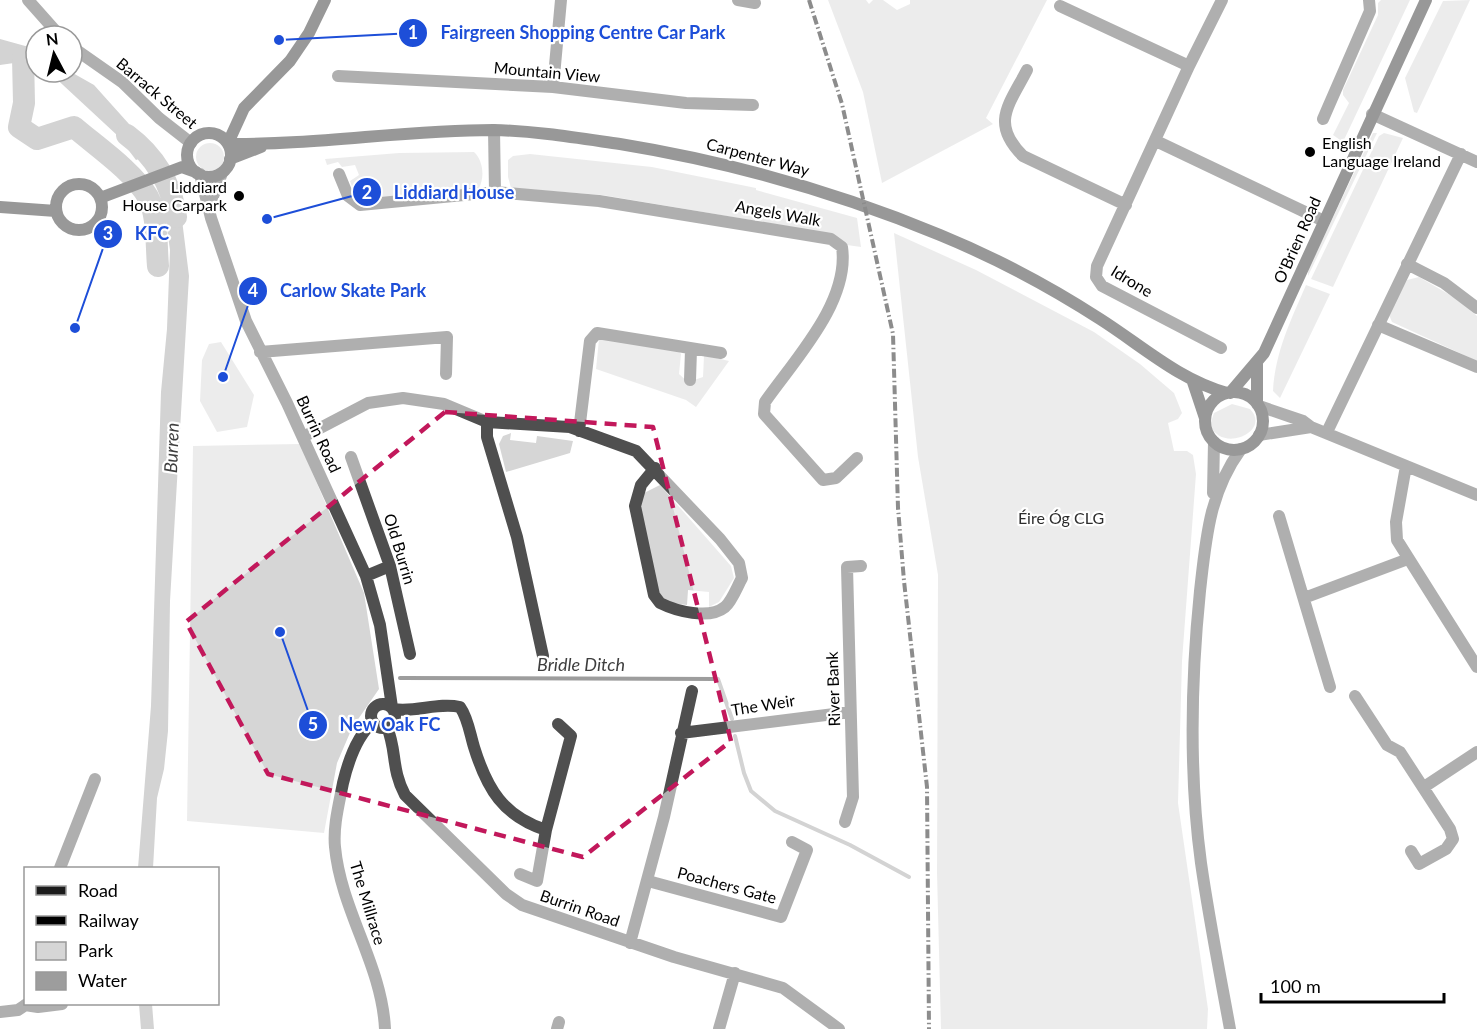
<svg xmlns="http://www.w3.org/2000/svg" width="1477" height="1029" font-family="Lato,sans-serif">
<style>
.green{fill:#d6d6d6}
.water{fill:#9d9d9d}
.lines{fill:none;stroke-linecap:round;stroke-linejoin:round}
.stream{stroke:#9d9d9d;stroke-width:4}
.river{stroke:#9d9d9d;stroke-width:22}
.street{stroke:#4f4f4f;stroke-width:12}
.secondary{stroke:#1c1c1c;stroke-width:12}
.rail{stroke:#000;stroke-width:4;stroke-dasharray:9 3 1.5 3;stroke-linecap:butt}
.marked{fill:none;stroke:#c2185b;stroke-width:4.5;stroke-dasharray:12 8;stroke-linejoin:round}
.poi-dot{fill:#000;stroke:#fff;stroke-width:2}
.labels{text-anchor:middle;stroke-width:4.5;stroke-linejoin:round;paint-order:stroke}
.street-label{font-size:16px;fill:#000;stroke:#fff}
.poi-label{font-size:16px;fill:#000;stroke:#fff;text-anchor:start}
.park-label{font-size:16px;fill:#2d2d2d;stroke:#fff}
.water-label{font-size:18px;font-style:italic;fill:#3e3e3e;stroke:#fff}
.leader{fill:none;stroke:#1d4ed8;stroke-width:2}
.callout-dot{fill:#1d4ed8;stroke:#fff;stroke-width:2}
.mark-label{font-size:18px;text-anchor:middle;font-weight:bold;fill:#fff}
.callout-label{font-size:18px;text-anchor:middle;font-weight:bold;fill:#1d4ed8;stroke:#fff;stroke-width:4.5;stroke-linejoin:round;paint-order:stroke}
</style>
<rect width="100%" height="100%" fill="#fff"/>
<path class="green" d="M828,0H866L869,4L873,0H883L897,10L910,4V0H1047L986,118L993,124L882,183L863,92Z
M1381,0H1410L1343,142L1333,135L1349,103L1343,95V90L1378,15V3Z
M1470,0L1417,113L1414,112L1405,78L1443,1Z
M1373,133H1377L1308,276V270Z
M1384,133L1403,138L1333,287L1311,279L1379,136Z
M196 157a14 14 0 1 1 28 0a14 14 0 1 1-28 0Z
M474,152C483,160 485,177 479,188L366,200L356,197L350,181L359,175L355,165L342,167L338,162L327,165L325,159L399,153Z
M530,154L652,167L756,188V190L857,218L861,247L847,245L822,232L602,195L511,188L508,177V160L513,156Z
M894,233L976,270L1094,332L1140,364L1174,393L1182,413L1178,419L1168,423L1174,451H1187L1193,455L1196,474L1182,661L1178,803L1208,1009L1207,1029H941L937,873L938,575L918,457Z
M1419,277L1457,299L1477,316V361L1392,322L1389,315L1407,280Z
M1306,285L1330,294L1280,398L1273,391C1275,352 1291,320 1306,285Z
M599,339L678,350L681,354L679,374L688,382L703,377L704,355L729,361L696,407L686,400L596,369Z
M221,342L254,395L247,427L217,432L200,401L202,360L209,344Z
M1232,404L1250,409C1272,431 1222,454 1210,425L1214,413Z
M511,433L510,440L536,443L537,436L573,441L570,453L506,472L499,444L503,436Z
M300,444L364,593L379,689L352,728L337,763L324,833L187,821L193,446Z
M660,485L731,566L734,578L719,602L709,607V592L688,590L687,605L663,602L658,597L638,504L644,493Z"/>
<path class="water" d="M0,39L36,49V68L14,63L0,65Z
M49,72H71L94,85L155,153L136,160L118,136Z
M175,187L179,196L189,276L170,601L168,731L164,769L157,798L153,868H138L151,706L161,392L167,329L170,250L162,192Z
M139,1004H152L154,1029H141Z"/>
<g class="lines">
<path class="stream" d="M400,678L718,679L732,719
M735,736L744,773L751,791L775,811L850,845L909,877"/>
<path class="river" d="M23,57L24,103L19,127L37,139L74,127C96,146 133,171 148,197C158,216 156,244 158,266
M127,135C154,155 172,184 176,217"/>
<path class="street" d="M28,0L60,36
M738,0L755,3
M1060,6L1189,66
M72,47L122,82L159,118L191,143
M1027,70C1009,105 990,123 1023,156L1126,205
M338,76L553,87L686,103L753,105
M553,87L561,0
M1372,114L1477,162
M1323,119L1370,11L1369,0
M494,130L495,192
M1156,141L1324,221
M200,174L211,218L246,321L287,403L366,576L380,625L392,707
M339,174L348,196L360,205L495,192L599,201L831,239L842,247C850,302 795,359 765,402L764,414L823,480L836,478L857,458
M210,204L222,173
M1407,264L1444,283L1477,308
M1378,325L1477,367
M1221,348L1102,286L1096,277L1097,266L1189,66L1222,0
M260,352L447,337L446,374
M690,380L691,350
M1259,406L1303,421L1311,427L1477,495
M487,422V437L517,537L543,656
M579,431L590,341L597,333L721,353
M1327,432L1461,154
M1259,435L1311,427
M303,437L368,403L403,398L444,404L487,422L570,427L636,451L720,539L739,563L742,578C737,587 732,601 725,607C709,620 676,611 660,603L654,595L635,506L641,485L655,468
M351,457L390,566L410,654
M1406,466L1396,522L1397,540L1477,667
M1213,493L1214,442
M1279,516L1330,687
M366,576L390,566
M1304,598L1408,559
M1355,696L1387,745L1400,752L1450,829L1453,839L1446,849L1419,864L1411,851
M371 716a12 12 0 1 1 24 0a12 12 0 1 1-24 0Z
M393,709C415,713 438,702 460,707C468,718 470,734 474,747C487,789 503,816 546,830
M373,722C357,736 348,762 343,783C339,804 333,826 335,847C341,911 382,965 385,1029
M387,727C397,751 391,769 405,795L506,894L522,905L674,957L783,988L839,1029
M681,733L850,712
M1424,787L1477,752
M845,822L853,797L847,567L861,566
M60,868L95,779
M520,874L537,881L546,830L571,736L558,724
M648,881L781,917L807,850L792,842
M630,943L664,817L692,691
M25,1005L38,1007L62,1004
M0,1012L18,1010L27,1004
M557,1029L559,1022
M719,1029L735,973
M1230,1029C1220,974 1209,919 1201,863C1189,774 1191,680 1200,591C1206,538 1209,493 1241,449"/>
<path class="secondary" d="M187 155a22 22 0 1 1 44 0a22 22 0 1 1-44 0Z
M228,143L244,108L290,61L309,33L325,0
M229,144C317,145 405,130 493,130C536,131 578,138 620,144C730,162 837,192 940,235C996,258 1049,286 1100,319C1141,345 1179,380 1227,393
M230,159L261,147
M56 207a23 23 0 1 1 46 0a23 23 0 1 1-46 0Z
M100,198L182,167L196,172
M0,207L56,211
M1193,382L1205,418
M1205 421a29 29 0 1 1 58 0a29 29 0 1 1-58 0Z
M1230,393L1264,353L1426,0
M1257,404V362"/>
<path class="rail" d="M809,0L842,104L893,334L898,508L904,581L927,787L929,1029"/>
</g>
<path d="M0 0H1477V1029H0ZM445,412L653,427L731,741L583,857L268,774L186,622Z" fill="#fff" fill-opacity=".55" fill-rule="evenodd"/>
<path class="marked" d="M445,412L653,427L731,741L583,857L268,774L186,622Z"/>
<g class="poi-dot">
<circle cx="1310" cy="152" r="6"/>
<circle cx="239" cy="196" r="6"/>
</g>
<g class="labels">
<g class="street-label">
<text transform="translate(547 72) rotate(5)" y="6">Mountain View</text>
<text transform="translate(157 93) rotate(40)" y="6">Barrack Street</text>
<text transform="translate(758 157) rotate(15)" y="6">Carpenter Way</text>
<text transform="translate(778 213) rotate(10)" y="6">Angels Walk</text>
<text transform="translate(1297 240) rotate(-66)" y="6">O'Brien Road</text>
<text transform="translate(1132 281) rotate(31)" y="6">Idrone</text>
<text transform="translate(319 434) rotate(65)" y="6">Burrin Road</text>
<text transform="translate(400 549) rotate(73)" y="6">Old Burrin</text>
<text transform="translate(833 689) rotate(-92)" y="6">River Bank</text>
<text transform="translate(763 705) rotate(-9)" y="6">The Weir</text>
<text transform="translate(727 885) rotate(15)" y="6">Poachers Gate</text>
<text transform="translate(368 903) rotate(73)" y="6">The Millrace</text>
<text transform="translate(580 908) rotate(19)" y="6">Burrin Road</text>
</g>
<g class="poi-label">
<text x="1322" y="149">English<tspan x="1322" dy="18">Language Ireland</tspan></text>
<text x="227" y="193" text-anchor="end">Liddiard<tspan x="227" dy="18">House Carpark</tspan></text>
</g>
<g class="park-label">
<text x="1061" y="524">Éire Óg CLG</text>
</g>
<g class="water-label">
<text transform="translate(172 448) rotate(-88)" y="6">Burren</text>
<text x="581" y="671">Bridle Ditch</text>
</g>
</g>
<path class="leader" d="M279 40L413 33M267 219L367 192M75 328L108 234M223 377L253 291M280 632L313 725"/>
<g class="callout-dot">
<circle cx="279" cy="40" r="6"/>
<circle cx="267" cy="219" r="6"/>
<circle cx="75" cy="328" r="6"/>
<circle cx="223" cy="377" r="6"/>
<circle cx="280" cy="632" r="6"/>
<circle cx="413" cy="33" r="15"/>
<circle cx="367" cy="192" r="15"/>
<circle cx="108" cy="234" r="15"/>
<circle cx="253" cy="291" r="15"/>
<circle cx="313" cy="725" r="15"/>
</g>
<g class="mark-label">
<text x="413" y="39">1</text>
<text x="367" y="199">2</text>
<text x="108" y="240">3</text>
<text x="253" y="297">4</text>
<text x="313" y="731">5</text>
</g>
<g class="callout-label">
<text x="583" y="39">Fairgreen Shopping Centre Car Park</text>
<text x="454" y="199">Liddiard House</text>
<text x="152" y="240">KFC</text>
<text x="353" y="297">Carlow Skate Park</text>
<text x="390" y="731">New Oak FC</text>
</g>
<rect x="24" y="867" width="195" height="138" fill="#ffffff" stroke="#999999" stroke-width="1.5"/>
<rect x="36" y="886" width="30" height="9" fill="#1c1c1c" stroke="#999999" stroke-width="1.5"/>
<text x="78" y="897" font-size="18" fill="#000000">Road</text>
<rect x="36" y="916" width="30" height="9" fill="#000000" stroke="#999999" stroke-width="1.5"/>
<text x="78" y="927" font-size="18" fill="#000000">Railway</text>
<rect x="36" y="942" width="30" height="18" fill="#d6d6d6" stroke="#999999" stroke-width="1.5"/>
<text x="78" y="957" font-size="18" fill="#000000">Park</text>
<rect x="36" y="972" width="30" height="18" fill="#9d9d9d" stroke="#999999" stroke-width="1.5"/>
<text x="78" y="987" font-size="18" fill="#000000">Water</text>
<g transform="translate(54 54) rotate(353)"><circle r="28" fill="#ffffff" stroke="#999999" stroke-width="1.5"/>
<path d="M0-4.5L10 22L0 15L-10 22Z" fill="#000000"/>
<text y="-9" font-size="16" font-weight="bold" text-anchor="middle" fill="#000000">N</text>
</g>
<path d="M1261 993v9h183v-9" fill="none" stroke="#000000" stroke-width="3"/>
<text x="1270" y="993" font-size="18" fill="#000000" stroke="#ffffff" stroke-width="4.5" paint-order="stroke">100 m</text>
</svg>
